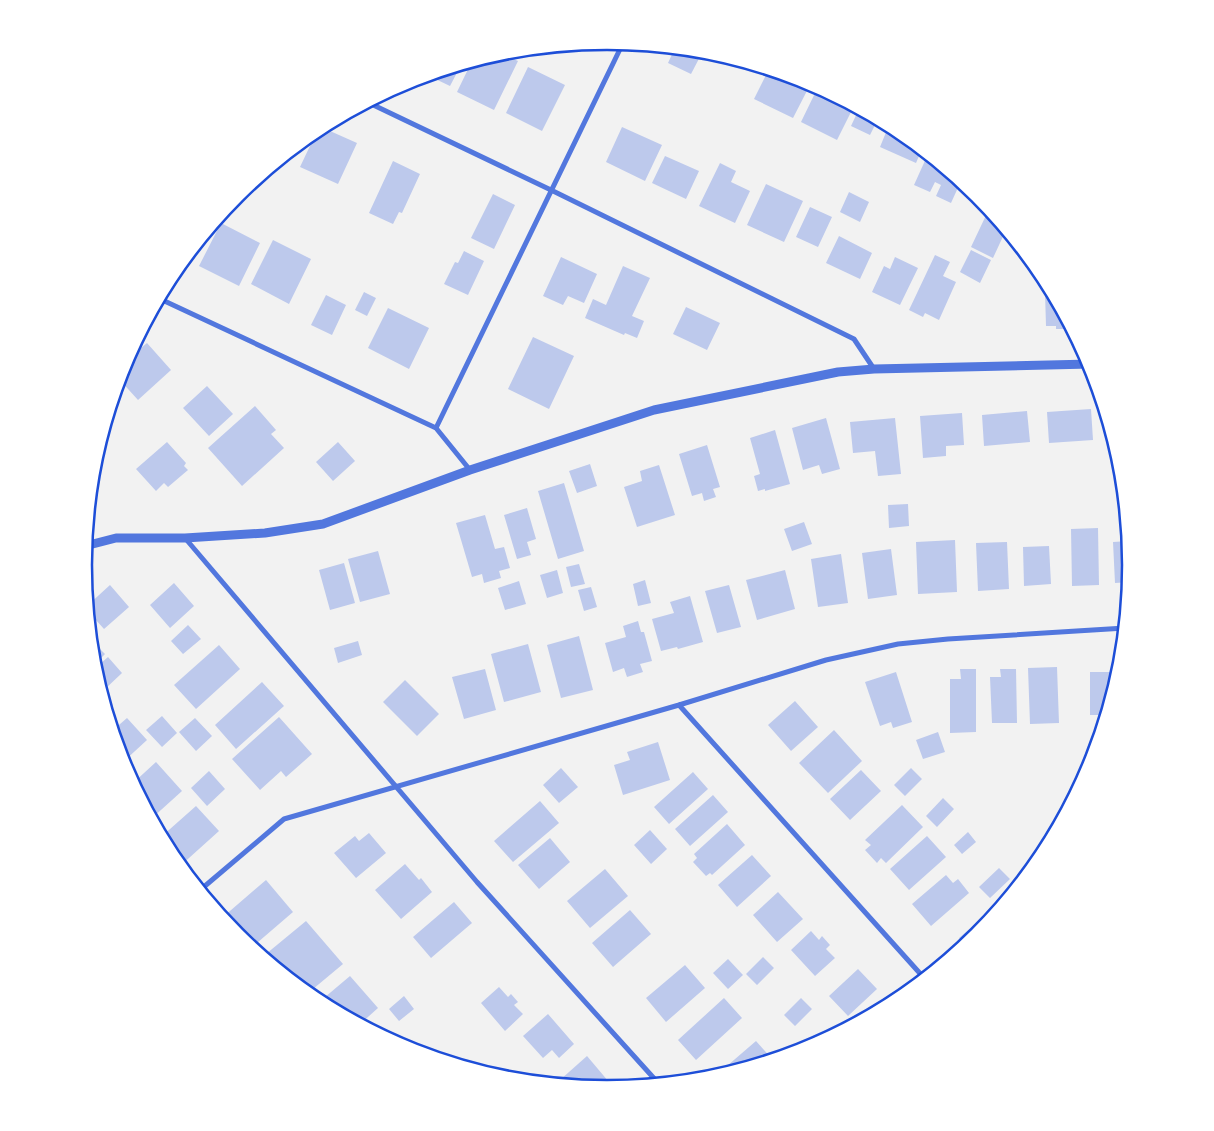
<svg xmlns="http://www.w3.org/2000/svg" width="1214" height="1131" font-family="'Work Sans',sans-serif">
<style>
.building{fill:#bdc9ec}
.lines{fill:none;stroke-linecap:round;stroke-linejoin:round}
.minor{stroke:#5277de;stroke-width:5}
.tertiary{stroke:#5277de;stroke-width:9}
.rim{fill:none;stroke:#1d4ed8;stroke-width:2.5}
</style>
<rect width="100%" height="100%" fill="#f2f2f2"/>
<path class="building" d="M668,47L703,51L691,74L668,63L674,50Z
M500,53L518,61L494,110L457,92L472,61Z
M461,65L450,86L427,75L435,72Z
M756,66L811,83L793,118L754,99L766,75L755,69Z
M528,67L565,85L542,131L506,113Z
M818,87L854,106L837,140L801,122Z
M859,109L878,119L870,135L851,126Z
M889,125L898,130L922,149L916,163L880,147Z
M321,127L357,143L338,184L300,167L318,129Z
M622,127L662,145L645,181L606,162Z
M928,154L961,181L951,203L936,196L941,185L935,182L930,192L914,185Z
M665,156L699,171L686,199L652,183Z
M393,161L420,174L402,213L399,212L393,224L369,213Z
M720,163L736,171L731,182L750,191L735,223L699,206Z
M766,184L803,201L784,242L747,225Z
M849,192L869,202L860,222L840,212Z
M493,194L515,205L494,249L471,238Z
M810,207L832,217L818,247L796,237Z
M989,209L1006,230L993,258L971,247Z
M221,223L260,243L239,286L199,266Z
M203,235L191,262L184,259Z
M839,236L872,253L860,279L826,263Z
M273,240L311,259L289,304L251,284Z
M971,250L991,260L980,283L960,272Z
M464,251L484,261L468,295L444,284L455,262L458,263Z
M935,255L950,262L943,276L956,282L939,320L925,313L923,317L909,310Z
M561,257L597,274L584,303L568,296L563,305L543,296Z
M895,257L918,268L900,305L872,292L884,266L890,269Z
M623,266L650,278L632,316L644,321L637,338L625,333L624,335L585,318L593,299L606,305Z
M364,292L376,298L367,316L355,310Z
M1045,292H1053L1069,324L1068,329H1056V326H1046Z
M326,295L346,305L332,335L311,325Z
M686,307L720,323L707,350L673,334Z
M388,308L429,328L409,369L368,348Z
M533,337L574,356L549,409L508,389Z
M135,341L141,348L147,343L171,370L138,400L119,379L123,365Z
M207,386L233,414L209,436L183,408Z
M255,406L276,430L271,434L284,448L242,486L208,448Z
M1091,409L1093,440L1049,443L1047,412Z
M1027,411L1030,442L984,446L982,415Z
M962,413L964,445L946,446V456L923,458L920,416Z
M826,418L840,469L822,474L819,465L803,470L792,428Z
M895,418L901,474L878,476L875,451L853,453L850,422Z
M775,430L790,484L765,491V489L758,491L754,476L760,474L750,438Z
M167,442L186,463L184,466L188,470L168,487L164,483L156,491L136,469Z
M338,442L355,461L333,481L316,462Z
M707,445L720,487L713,489L716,497L704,501L702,493L692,496L679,454Z
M590,464L597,486L577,493L569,471Z
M659,465L675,515L637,527L624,487L642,481L640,471Z
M564,483L584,551L558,559L538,491Z
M908,504L909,526L889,528L888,505Z
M527,508L536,539L527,542L531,555L517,559L504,515Z
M485,515L495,549L504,547L510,568L499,571L501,578L484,583L482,574L472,577L456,523Z
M804,522L812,544L792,551L784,529Z
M1098,528L1099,585L1072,586L1071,529Z
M955,540L957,592L918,594L916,542Z
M1128,541L1131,566L1130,582L1115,583L1113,542Z
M1007,542L1009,589L978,591L976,543Z
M1049,546L1051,584L1024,586L1023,547Z
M891,549L897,595L868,599L862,553Z
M378,551L390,594L360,602L348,559Z
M841,554L848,603L818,607L811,559Z
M344,563L355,603L330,610L319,570Z
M579,564L585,584L571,587L566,567Z
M557,570L563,593L547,598L540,575Z
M785,570L795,609L757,620L746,580Z
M645,580L651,603L638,606L633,584Z
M519,581L526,604L505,610L498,588Z
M174,583L194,606L170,628L150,605Z
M110,585L129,607L104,629L87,610V606Z
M729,585L741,627L717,633L705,591Z
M591,587L597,607L584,611L578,590Z
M690,596L703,642L678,649L677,647L661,651L652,619L674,613L670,602Z
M638,621L641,632H644L652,661L640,664L643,672L627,677L624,668L613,672L605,643L626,637L623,626Z
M188,625L201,639L183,654L171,641Z
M579,636L593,690L561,698L547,645Z
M358,641L362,655L338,663L334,648Z
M94,643L105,654L93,666L91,646Z
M528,644L541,692L504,702L491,654Z
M219,645L240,669L196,709L174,685Z
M108,657L122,673L104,690L97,682L93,670Z
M1057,667L1059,723L1030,724L1028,668Z
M485,669L496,710L464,719L452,677Z
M960,669H976V732L950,733V679H961Z
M1000,669H1016L1017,723H992L990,677H1001Z
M896,672L912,722L893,728L891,722L880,726L865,682Z
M1090,672H1120L1107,715H1090Z
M405,680L439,714L417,736L383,702Z
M262,682L284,706L236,749L215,725Z
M795,701L818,727L791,751L768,725Z
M162,716L177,733L162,747L146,730Z
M279,717L312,754L286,777L281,771L260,790L232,759Z
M127,718L147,740L122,763L112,731Z
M195,718L212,736L196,751L179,732Z
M834,730L862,761L828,793L799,763Z
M938,732L945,752L923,759L916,740Z
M658,742L670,780L623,795L614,765L630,760L627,752Z
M156,762L182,791L151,819L132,784Z
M561,768L578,787L559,803L543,785Z
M911,768L922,779L905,796L894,785Z
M861,770L881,791L850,820L830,799Z
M209,771L225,789L207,806L191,788Z
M693,772L708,789L669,824L654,807Z
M713,795L728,812L690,846L675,829Z
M943,798L954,809L937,827L926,816Z
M540,801L559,823L513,862L494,841Z
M902,805L923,827L886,863L881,858L877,863L865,850L871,845L865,840Z
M196,806L219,831L179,867L171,857L161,837Z
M727,824L745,845L712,875L710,873L706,876L693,862L697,858L694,854Z
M650,830L667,849L651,864L634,845Z
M968,832L976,842L962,854L954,845Z
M369,833L386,853L356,878L334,853L355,836L359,841Z
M927,836L946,857L909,890L890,869Z
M550,838L570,862L539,889L518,865Z
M752,855L771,876L737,907L718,885Z
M405,864L419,880L421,878L432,892L401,919L375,890Z
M999,868L1010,879L990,898L979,887Z
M605,869L628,896L590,928L567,901Z
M946,875L953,883L958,879L969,893L931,926L912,904Z
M266,880L293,912L251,948L223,917Z
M778,892L803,919L777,942L753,915Z
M454,902L472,923L431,958L413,937Z
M630,910L651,934L613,967L592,943Z
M987,914L991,919L977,936L966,946L959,938Z
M306,921L343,964L307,994L284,975L266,954Z
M811,931L819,940L822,936L830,945L826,949L835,958L815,976L791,950Z
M763,957L774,968L757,985L746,974Z
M728,959L743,975L728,989L713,973Z
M685,965L705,988L666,1022L646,998Z
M858,969L877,989L848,1016L829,996Z
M350,976L378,1008L359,1025L318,1003Z
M499,987L508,997L511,994L518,1002L514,1005L523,1014L505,1031L481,1003Z
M404,996L414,1009L399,1021L389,1009Z
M724,998L742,1018L696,1060L678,1040Z
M801,998L812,1009L795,1026L784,1015Z
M548,1014L574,1044L559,1058L552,1050L543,1058L523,1036Z
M756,1041L773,1060L713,1078Z
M802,1043L808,1049L789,1056Z
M587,1056L614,1088L612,1089L565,1086L560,1080Z
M515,1074L521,1081L508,1080Z"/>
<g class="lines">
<path class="minor" d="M367,102L551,190L854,339L874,369
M158,298L436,428L470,470
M436,428L623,43
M185,538L477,882L660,1085
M679,705L925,979
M199,891L284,819L679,705L826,660L898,644L948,639L1125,628"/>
<path class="tertiary" d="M85,546L116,538H185L265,533L323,524L470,470L654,410L838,372L874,369L1091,364"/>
</g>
<path d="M0 0H1214V1131H0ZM92 565a515 515 0 1 1 1030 0a515 515 0 1 1-1030 0Z" fill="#fff" fill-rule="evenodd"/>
<path class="rim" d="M92 565a515 515 0 1 1 1030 0a515 515 0 1 1-1030 0Z"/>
</svg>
